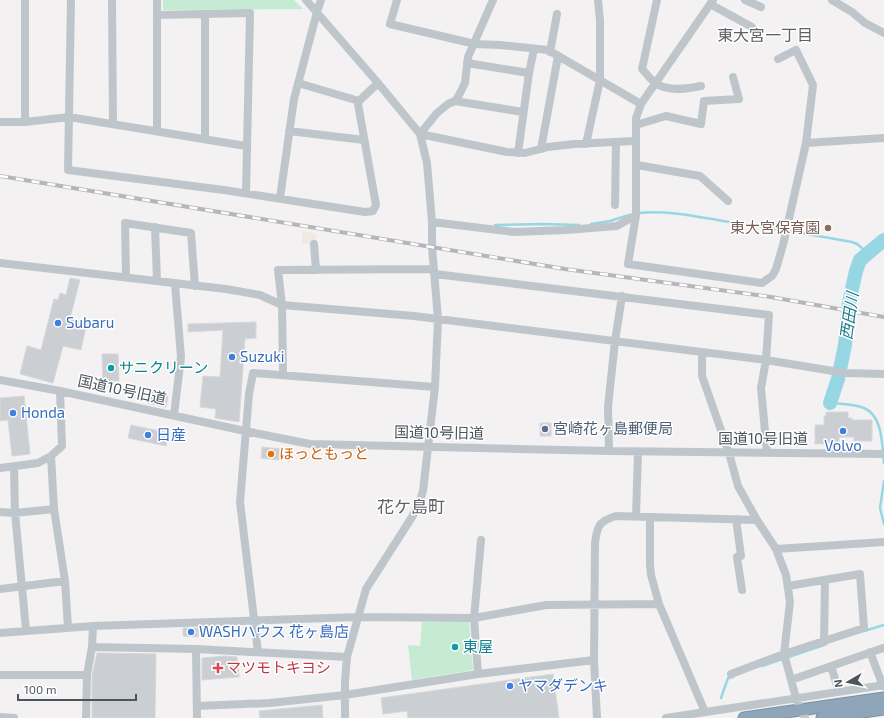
<svg xmlns="http://www.w3.org/2000/svg" width="884" height="718" font-family="'Exo 2','Noto Sans JP',sans-serif">
<style>
.green{fill:#c5ebd2}
.sand{fill:#efeae1}
.lines{fill:none;stroke-linecap:round;stroke-linejoin:round}
.stream{stroke:#97d7e3;stroke-width:2.5}
.river{stroke:#97d7e3;stroke-width:14}
.building{fill:#cbced3;stroke:#d6d8db}
.highway-casing{stroke:#7a91a5;stroke-width:13}
.minor{stroke:#bec6cc;stroke-width:8}
.highway{stroke:#8ea5ba;stroke-width:11}
.rail-casing{stroke:#b4b6ba;stroke-width:4}
.rail{stroke:#fff;stroke-width:2.5;stroke-dasharray:8;stroke-linecap:butt}
.education-dot{fill:#8d6e63;stroke:#fff;stroke-width:1.5}
.shop-dot{fill:#3f7fe0;stroke:#fff;stroke-width:1.5}
.culture-dot{fill:#0f9aa8;stroke:#fff;stroke-width:1.5}
.service-dot{fill:#5c6f8a;stroke:#fff;stroke-width:1.5}
.food-dot{fill:#e8710a;stroke:#fff;stroke-width:1.5}
.health-dot{fill:#e0444e;stroke:#fff;stroke-width:1.5}
.labels{text-anchor:middle;stroke-width:3;stroke-linejoin:round;paint-order:stroke}
.education-label{font-size:15px;fill:#785e54;stroke:#fff;text-anchor:end}
.shop-label{font-size:15px;fill:#366cbe;stroke:#fff;text-anchor:start}
.culture-label{font-size:15px;fill:#0d838f;stroke:#fff;text-anchor:start}
.street-label{font-size:15px;fill:#4b555c;stroke:#fff}
.service-label{font-size:15px;fill:#4e5e75;stroke:#fff;text-anchor:start}
.food-label{font-size:15px;fill:#c56008;stroke:#fff;text-anchor:start}
.health-label{font-size:15px;fill:#be3a42;stroke:#fff;text-anchor:start}
.neighbourhood-label{font-size:16px;fill:#5e6165;stroke:#fff}
.water-label{font-size:16px;font-style:italic;fill:#1c7c8f;stroke:#fff}
.quarter-label{font-size:17px;fill:#5e6165;stroke:#fff}
</style>
<rect width="100%" height="100%" fill="#f3f1f1"/>
<path class="green" d="M163,0H294L303,9L163,10Z
M469,621L473,670L412,680L408,645L420,646L422,622Z"/>
<path class="sand" d="M303,231L317,234L315,244H302Z"/>
<g class="lines">
<path class="stream" d="M638,213C667,210 694,216 723,221C766,227 809,234 852,242L857,244L868,253
M591,224L610,221L629,215
M495,225L542,224L579,225
M830,403C840,404 854,404 864,408C883,416 882,445 884,463
M884,481L880,508L884,524
M864,631L884,625
M762,666L824,645
M721,698L728,678L733,677"/>
<path class="river" d="M830,403L838,379L845,345L849,303L856,271L860,260L884,240"/>
</g>
<path class="building" d="M70,278L80,280L70,318L87,322L81,350L63,346L53,383L20,374L27,346L41,350L54,299L58,300L60,293L66,295Z
M256,322V338L245,339L239,422L215,418L216,409L200,407L203,376L220,377L223,330L188,332V324Z
M102,354H118L119,381H103Z
M150,391L168,395L166,407L147,403Z
M24,396L30,454L12,456L8,420L0,421V398Z
M826,412H848V418H852V420H872V441H854V437H839V443L815,444V425H824V416H826Z
M540,423H551V436H540Z
M131,425L169,433L166,446L128,438Z
M262,447L281,449L279,460L261,458Z
M183,628H198V637L183,636Z
M97,653L156,654L155,718H92V676Z
M225,656L237,657L239,677L202,680V658Z
M553,674L559,718H408L407,711L383,714L381,698Z
M322,705L323,718H260L259,711Z"/>
<g class="lines">
<g class="highway-casing">
<path id="highway" d="M744,718L884,698
M822,718L884,709"/>
</g>
<path class="minor" d="M25,0V122
M71,0L68,170L224,190L352,210L365,212L373,211L376,205L358,104L359,101L378,83
M112,0L113,124
M306,0L378,83L420,134L427,163L432,222V247L438,319L435,387L423,491L419,504L412,517L366,589L347,657L345,681V718
M397,0L390,24L475,44L500,45L548,50L641,104
M657,0L642,69C646,73 650,79 655,83C668,92 687,89 701,86
M745,0L761,7
M832,0L852,12L865,23L884,33
M710,4L752,27
M205,14V139
M157,15L250,13L246,193
M550,52L557,14
M778,59L796,50L813,85L806,143
M467,63L529,73
M298,83L359,101
M455,101L523,112
M0,122H25L69,117L246,146
M636,125L666,116L701,124L704,101L739,99L733,77
M157,131V0
M289,131L364,140
M420,134L507,152L525,153L548,147L574,144L635,141
M420,134L437,113L448,104L455,101L459,95L465,83L468,57L493,0
M586,144L600,80V20L598,0
M541,149L558,56
M518,153L529,73L534,49
M637,165L700,176L728,201
M280,198L294,99L317,12L321,0
M615,205L616,143
M636,215L628,264L762,283L772,276L776,269L783,245L806,143L884,138
M432,222L514,232L566,230L617,226L636,215V118L641,104L713,0
M155,227L157,281
M314,244L316,270
M0,263L226,289L260,295L282,305L414,316L766,360L845,373L884,374
M435,274L769,315L766,360L761,388L767,453
M126,277L125,223L191,233L195,286
M702,352V376L729,453L738,486L757,520L776,549L786,575L790,602L784,654L796,698L805,718
M283,375L282,305L278,270L434,269
M0,380L60,391L245,431L310,444L609,451L884,454
M174,415L181,357L175,284
M609,451L608,407L615,341L622,296
M51,456L54,509L65,581L68,628
M14,467L15,513L26,630
M0,468L38,463L51,456L62,446L60,391
M0,512L15,513L54,509
M636,517L638,452
M650,517V565L651,575L659,604L705,712
M736,519L741,556L737,557L742,590
M776,549L884,542
M0,589L65,581
M0,633L93,626L359,617L474,618L546,605L659,604
M824,642L825,580
M92,647L196,649L347,657
M196,649L197,718
M258,652L240,502L249,394L253,373L435,387
M870,652L883,686
M831,666L839,692
M478,674L474,618L481,540
M731,674L784,654L864,628L860,574L788,586
M0,675H87
M791,680L883,648
M197,706L270,703L345,695L478,674L594,660
M0,717L14,718
M86,718L87,675L92,647L93,626
M597,718L594,660L595,543C597,526 599,521 616,516L757,520
M666,718L884,685"/>
<use href="#highway" class="highway"/>
<g class="rail-casing">
<path id="rail" d="M0,176L565,269L771,297L884,317"/>
</g>
<use href="#rail" class="rail"/>
</g>
<circle class="education-dot" cx="828" cy="228" r="4"/>
<g class="shop-dot">
<circle cx="58" cy="323" r="4"/>
<circle cx="232" cy="357" r="4"/>
<circle cx="13" cy="413" r="4"/>
<circle cx="843" cy="431" r="4"/>
<circle cx="148" cy="435" r="4"/>
<circle cx="191" cy="632" r="4"/>
<circle cx="510" cy="686" r="4"/>
</g>
<g class="culture-dot">
<circle cx="111" cy="368" r="4"/>
<circle cx="455" cy="647" r="4"/>
</g>
<circle class="service-dot" cx="545" cy="429" r="4"/>
<circle class="food-dot" cx="271" cy="454" r="4"/>
<path class="health-dot" d="M216 662h4v4h4v4h-4v4h-4v-4h-4v-4h4z"/>
<g class="labels">
<g class="education-label">
<text x="820" y="233">東大宮保育園</text>
</g>
<g class="shop-label">
<text x="66" y="328">Subaru</text>
<text x="240" y="362">Suzuki</text>
<text x="21" y="418">Honda</text>
<text x="156" y="440">日産</text>
<text x="843" y="451" text-anchor="middle">Volvo</text>
<text x="199" y="637">WASHハウス 花ヶ島店</text>
<text x="518" y="691">ヤマダデンキ</text>
</g>
<g class="culture-label">
<text x="119" y="373">サニクリーン</text>
<text x="463" y="652">東屋</text>
</g>
<g class="street-label">
<text transform="translate(122 390) rotate(12)" y="5">国道10号旧道</text>
<text transform="translate(439 433) rotate(1)" y="5">国道10号旧道</text>
<text x="763" y="444">国道10号旧道</text>
</g>
<g class="service-label">
<text x="553" y="434">宮崎花ヶ島郵便局</text>
</g>
<g class="food-label">
<text x="279" y="459">ほっともっと</text>
</g>
<g class="health-label">
<text x="226" y="673">マツモトキヨシ</text>
</g>
<g class="neighbourhood-label">
<text x="765" y="41">東大宮一丁目</text>
</g>
<g class="water-label">
<text transform="translate(849 316) rotate(-82)" y="6">西田川</text>
</g>
<g class="quarter-label">
<text x="411" y="513">花ケ島町</text>
</g>
</g>
<g transform="translate(848 682) rotate(261)" stroke="#ffffff" stroke-width="3" paint-order="stroke">
<path d="M0-3L7 15L0 10L-7 15Z" fill="#4b555c"/>
<text y="-6" font-size="11" font-weight="bold" text-anchor="middle" fill="#4b555c">N</text>
</g>
<path d="M18 694v6h118v-6" fill="none" stroke="#4b555c" stroke-width="2"/>
<text x="24" y="694" font-size="12" fill="#4b555c" stroke="#ffffff" stroke-width="3" paint-order="stroke">100 m</text>
</svg>
